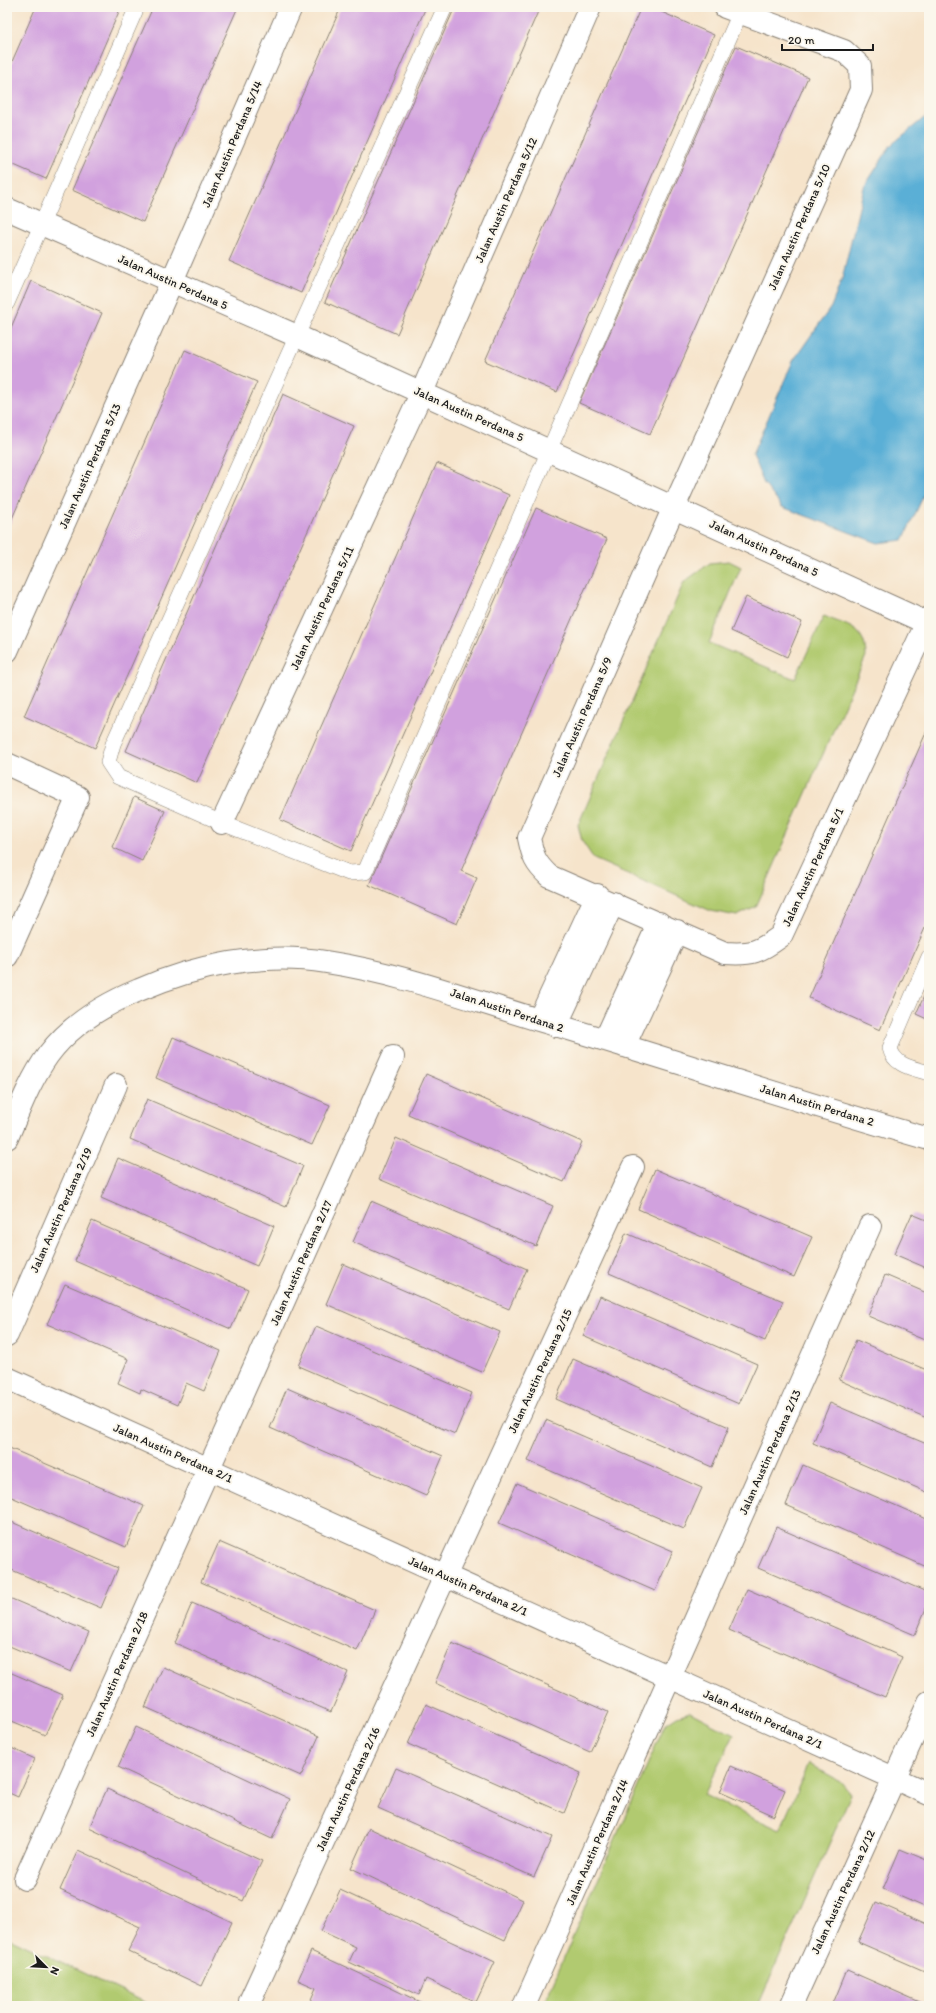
<svg xmlns="http://www.w3.org/2000/svg" width="936" height="2013" font-family="Itim,sans-serif">
<style>
.green{fill:#b1ca70;stroke:#667346}
.water{fill:#5aafd6;stroke:#3b6679}
.building{fill:#d1a1de}
.lines{fill:none;stroke-linecap:round;stroke-linejoin:round}
.service-casing{stroke:#898074;stroke-width:16}
.minor-casing{stroke:#898074;stroke-width:24}
.service{stroke:#fff;stroke-width:15}
.minor{stroke:#fff;stroke-width:22}
.labels{text-anchor:middle;stroke-width:4;stroke-linejoin:round;paint-order:stroke}
.street-label{font-size:12px;fill:#1c1c1c;stroke:#fbf7ec}
</style>
<rect width="100%" height="100%" fill="#fbf7ec"/>
<filter id="ink" filterUnits="userSpaceOnUse"><feTurbulence type="fractalNoise" baseFrequency=".025" numOctaves="2"/><feDisplacementMap in="SourceGraphic" scale="8" xChannelSelector="R" yChannelSelector="G"/><feConvolveMatrix kernelMatrix="1 2 1 2 8 2 1 2 1" color-interpolation-filters="sRGB"/></filter>
<filter id="wash" filterUnits="userSpaceOnUse"><feTurbulence type="fractalNoise" baseFrequency=".012" numOctaves="4" result="noise"/><feDisplacementMap in="SourceGraphic" scale="16" xChannelSelector="R" yChannelSelector="G"/><feGaussianBlur stdDeviation="0.9" result="paint"/><feColorMatrix in="noise" values="0 0 0 0 0 0 0 0 0 0 0 0 0 0 0 0 0 1.4 0 .05"/><feComposite in="paint" operator="in"/></filter>
<g filter="url(#wash)">
<rect width="100%" height="100%" fill="#f6e4cb"/>
<path class="green" d="M729,561L741,567L709,643L795,679L824,616C848,627 865,626 866,656L756,907L737,916L711,911L594,859L582,841L578,825L684,582L710,563Z
M690,1712L734,1735L704,1795L780,1830L809,1764L840,1781L851,1794L758,2006H543L665,1724L677,1716Z
M7,1937L153,2006H7Z"/>
<path class="water" d="M929,114V484L903,540L878,543L782,507L764,484L752,455L793,361L831,307L842,279L864,187L891,145Z"/>
<g id="blocks">
<path class="building" d="M36,7H121L46,179L7,162V73Z
M153,7H238L143,222L72,190Z
M341,7H426L301,293L229,261Z
M455,7H540L397,334L325,302Z
M641,7H650L714,35L557,392L485,361Z
M736,46L808,77L650,434L579,403Z
M31,281L102,313L7,530V337Z
M185,350L257,382L95,748L24,716Z
M283,394L354,426L197,783L126,751Z
M437,463L509,495L351,851L280,820Z
M536,508L607,539L461,871L477,878L457,924L369,885Z
M746,597L802,622L787,657L731,631Z
M929,726V919L880,1030L809,998Z
M134,797L165,811L142,861L112,847Z
M929,985V1020L916,1014Z
M173,1037L330,1105L312,1145L156,1078Z
M426,1074L582,1142L564,1182L408,1114Z
M147,1099L303,1166L286,1207L130,1139Z
M396,1138L553,1206L536,1246L379,1179Z
M118,1158L274,1226L257,1266L101,1198Z
M655,1169L812,1237L794,1277L638,1209Z
M371,1201L527,1269L509,1309L353,1242Z
M912,1214L929,1221V1269L894,1254Z
M92,1221L248,1289L231,1329L75,1261Z
M626,1233L783,1301L765,1341L609,1273Z
M343,1264L500,1332L482,1372L326,1304Z
M885,1275L929,1294V1342L868,1316Z
M65,1284L221,1351L204,1391L186,1383L177,1405L141,1389L140,1393L118,1383L128,1359L47,1324Z
M600,1296L757,1364L739,1404L583,1336Z
M316,1326L472,1393L455,1434L298,1366Z
M856,1340L929,1371V1419L839,1380Z
M573,1359L729,1427L712,1467L556,1399Z
M287,1388L443,1456L426,1496L270,1428Z
M830,1403L929,1445V1493L813,1443Z
M546,1420L702,1488L684,1529L528,1461Z
M7,1447L144,1506L126,1547L7,1495Z
M803,1465L929,1520V1568L786,1505Z
M517,1483L673,1551L655,1591L499,1523Z
M7,1520L118,1568L101,1608L7,1568Z
M776,1527L929,1593V1601L915,1635L758,1568Z
M219,1542L375,1610L357,1651L201,1582Z
M747,1589L902,1657L885,1697L729,1630Z
M7,1597L89,1632L71,1672L7,1645Z
M192,1603L348,1672L331,1712L175,1643Z
M452,1643L608,1712L590,1752L435,1683Z
M163,1667L319,1736L301,1776L145,1707Z
M7,1671L63,1695L45,1735L7,1719Z
M426,1704L581,1773L564,1813L408,1744Z
M136,1727L290,1799L272,1839L118,1767Z
M7,1746L35,1759L18,1797L7,1792Z
M731,1766L785,1790L774,1816L720,1792Z
M396,1768L552,1837L534,1877L378,1808Z
M107,1789L262,1861L243,1901L89,1828Z
M369,1828L523,1900L505,1940L351,1868Z
M900,1849L929,1861V1909L883,1889Z
M78,1850L232,1922L202,1986L128,1951L140,1927L60,1890Z
M340,1890L495,1962L476,2002L426,1979L419,1995L349,1962L356,1947L321,1931Z
M876,1902L929,1925V1973L858,1942Z
M311,1951L391,1988L428,2006H308L316,1988L298,1980Z
M847,1970L929,2006H832Z"/>
</g>
</g>
<g filter="url(#ink)">
<use href="#blocks" fill-opacity="0" stroke="#898074" stroke-width="1"/>
<g class="lines">
<g class="service-casing">
<path id="service" d="M445,7L113,744L108,762L118,777L222,823L349,873L365,872L740,13
M7,303L137,7
M929,957L890,1048C894,1066 913,1068 929,1073"/>
</g>
<g class="minor-casing">
<path id="minor" d="M725,7L844,51L860,66L861,90L674,507L529,838C533,857 535,863 549,876L725,953C752,955 759,952 781,936L929,618
M7,209L297,336L929,624
M7,651L172,281L291,7
M7,764L78,797L7,956
M222,823L422,392L590,7
M539,1020L597,895
M556,1026L613,903
M605,1040L659,923
M624,1046L677,931
M7,1138C19,1110 30,1080 48,1055C71,1024 105,1004 139,990C196,965 263,952 326,962C406,974 482,1004 559,1026C683,1063 805,1104 929,1139
M7,1335L116,1085
M7,1378L929,1794
M25,1879L393,1057
M250,2001L633,1167
M524,2006L870,1226
M791,2006L929,1702"/>
</g>
<use href="#service" class="service"/>
<use href="#minor" class="minor"/>
</g>
</g>
<g class="labels">
<g class="street-label">
<text transform="translate(232 144) rotate(-67)" y="4">Jalan Austin Perdana 5/14</text>
<text transform="translate(506 200) rotate(-66)" y="4">Jalan Austin Perdana 5/12</text>
<text transform="translate(799 227) rotate(-66)" y="4">Jalan Austin Perdana 5/10</text>
<text transform="translate(173 282) rotate(24)" y="4">Jalan Austin Perdana 5</text>
<text transform="translate(469 414) rotate(24)" y="4">Jalan Austin Perdana 5</text>
<text transform="translate(90 466) rotate(-66)" y="4">Jalan Austin Perdana 5/13</text>
<text transform="translate(764 548) rotate(25)" y="4">Jalan Austin Perdana 5</text>
<text transform="translate(322 608) rotate(-65)" y="4">Jalan Austin Perdana 5/11</text>
<text transform="translate(582 717) rotate(-66)" y="4">Jalan Austin Perdana 5/9</text>
<text transform="translate(813 867) rotate(-65)" y="4">Jalan Austin Perdana 5/1</text>
<text transform="translate(507 1010) rotate(18)" y="4">Jalan Austin Perdana 2</text>
<text transform="translate(817 1105) rotate(17)" y="4">Jalan Austin Perdana 2</text>
<text transform="translate(61 1210) rotate(-66)" y="4">Jalan Austin Perdana 2/19</text>
<text transform="translate(301 1263) rotate(-66)" y="4">Jalan Austin Perdana 2/17</text>
<text transform="translate(540 1371) rotate(-65)" y="4">Jalan Austin Perdana 2/15</text>
<text transform="translate(770 1452) rotate(-66)" y="4">Jalan Austin Perdana 2/13</text>
<text transform="translate(173 1453) rotate(24)" y="4">Jalan Austin Perdana 2/1</text>
<text transform="translate(468 1586) rotate(24)" y="4">Jalan Austin Perdana 2/1</text>
<text transform="translate(117 1674) rotate(-66)" y="4">Jalan Austin Perdana 2/18</text>
<text transform="translate(763 1719) rotate(24)" y="4">Jalan Austin Perdana 2/1</text>
<text transform="translate(348 1789) rotate(-65)" y="4">Jalan Austin Perdana 2/16</text>
<text transform="translate(597 1842) rotate(-66)" y="4">Jalan Austin Perdana 2/14</text>
<text transform="translate(843 1892) rotate(-65)" y="4">Jalan Austin Perdana 2/12</text>
</g>
</g>
<rect width="936" height="2013" fill="none" stroke="#fbf7ec" stroke-width="24"/>
<g transform="translate(46 1967) rotate(114)" stroke="#fbf7ec" stroke-width="3" paint-order="stroke">
<path d="M0-3L7 15L0 10L-7 15Z" fill="#1c1c1c"/>
<text y="-6" font-size="11" font-weight="bold" text-anchor="middle" fill="#1c1c1c">N</text>
</g>
<path d="M782 44v6h91v-6" fill="none" stroke="#1c1c1c" stroke-width="2"/>
<text x="788" y="44" font-size="12" fill="#1c1c1c" stroke="#fbf7ec" stroke-width="3" paint-order="stroke">20 m</text>
</svg>
